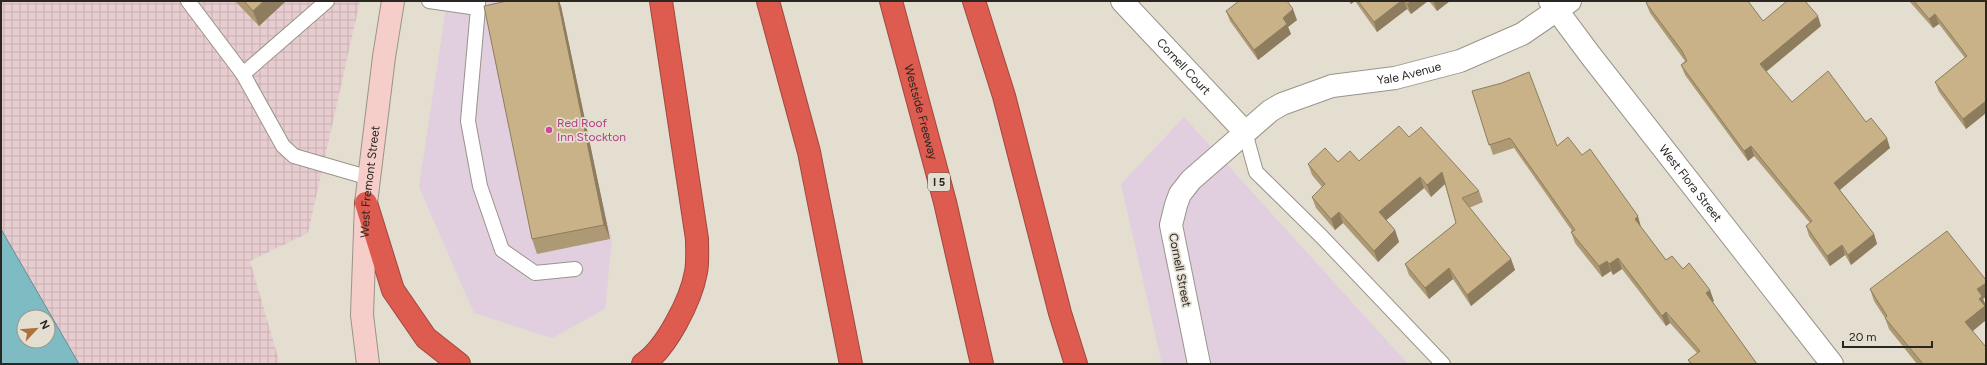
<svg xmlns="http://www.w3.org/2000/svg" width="1987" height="365" font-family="Figtree,sans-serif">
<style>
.commercial{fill:#e1cedf}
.industrial{fill:url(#industrial-grid);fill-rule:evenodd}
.water{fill:#7ebbc2;stroke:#658f92;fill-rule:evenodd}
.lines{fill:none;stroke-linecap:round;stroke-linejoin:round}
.lane-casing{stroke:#9a9489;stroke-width:16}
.street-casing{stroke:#9a9489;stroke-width:24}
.secondary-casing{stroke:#9a9489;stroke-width:24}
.highway-casing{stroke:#9e4940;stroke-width:24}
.lane{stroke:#fff;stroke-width:14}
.street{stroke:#fff;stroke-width:22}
.secondary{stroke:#f5ceca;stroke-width:22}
.highway{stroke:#dd5b4f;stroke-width:22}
.wall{fill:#ad9974}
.shaded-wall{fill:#8d7d5e}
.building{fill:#c9b287;stroke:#8d7d5e}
.hotel-dot{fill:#d1479c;stroke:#e4ded1;stroke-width:1.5}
.labels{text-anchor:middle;stroke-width:3.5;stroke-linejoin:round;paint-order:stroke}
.shield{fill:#e4ded1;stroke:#625e57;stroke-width:1}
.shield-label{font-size:11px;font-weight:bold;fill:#2a2723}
.street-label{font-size:12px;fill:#2a2723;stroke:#e4ded1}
.hotel-label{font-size:12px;fill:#b23c85;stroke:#e4ded1;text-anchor:start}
</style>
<defs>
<pattern id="industrial-grid" width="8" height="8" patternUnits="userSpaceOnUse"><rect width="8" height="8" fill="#e8cdd0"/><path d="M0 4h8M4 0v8" fill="none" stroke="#c7b0b2"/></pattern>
</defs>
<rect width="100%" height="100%" fill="#e4ded1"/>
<path class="commercial" d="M447,1H553L612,240L605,309L552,338L474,313L419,187Z
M1184,117L1408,364H1162L1121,184Z"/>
<path class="industrial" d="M1,1H360L308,233L250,261L280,364H1ZM24,317H48V341H24Z"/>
<path class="water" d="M1,229L79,364H1ZM24,317H48V341H24Z"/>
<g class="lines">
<g class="lane-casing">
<path id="lane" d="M188,1L243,74
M327,1L243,74L283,146L294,156L370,178
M429,1L478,8V1
M478,8L468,121L480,186L502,250L535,273L575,269
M1245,132L1256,172L1322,237L1443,364"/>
</g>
<g class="street-casing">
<g id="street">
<path id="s1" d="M1122,1L1245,132"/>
<path id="s2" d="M1550,1L1591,56L1832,364"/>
<path id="s3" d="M1199,364L1171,225L1176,205L1180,194L1191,180L1270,111L1282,104L1332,86L1395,78L1460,61L1522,34L1570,1"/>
</g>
</g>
<g class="secondary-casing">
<g id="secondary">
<path id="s4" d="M368,364L362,315L366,203L384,57L393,1"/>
</g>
</g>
<g class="highway-casing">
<g id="highway">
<path d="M768,1L809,152L851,364"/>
<path id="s5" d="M891,1L945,202L982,364"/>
<path d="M974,1L1004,96L1060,313L1076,364"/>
<path d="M366,203L393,290L426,338L459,364"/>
<path d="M643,364C666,349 691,300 696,272C698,262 697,250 697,239L661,1"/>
</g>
</g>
<use href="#lane" class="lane"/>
<use href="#street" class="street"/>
<use href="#secondary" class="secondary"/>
<use href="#highway" class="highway"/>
</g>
<path class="wall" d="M235,1H286L259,26Z
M1349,1H1428L1411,14L1407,9L1377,32L1355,1L1351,4Z
M1429,1H1450L1437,11Z
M1909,1H1986V113L1966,129L1939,92L1935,82L1965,58L1939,24L1933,28Z
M1646,3L1763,21L1821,26L1766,72L1792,102L1866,122L1890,148L1840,190L1874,234L1877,244L1851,265L1845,255L1830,266L1809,236L1806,226L1810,223L1754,156L1748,161L1685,75L1681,65L1685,61L1650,13Z
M561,6L610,239L537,254L532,239Z
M1226,11L1297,20L1288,27L1291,34L1258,60L1230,21Z
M1472,91L1557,146L1641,227L1666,260L1683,269L1714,301L1712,302L1757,364H1690L1688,360L1697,353L1670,323L1666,326L1622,269L1613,275L1611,271L1602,277L1575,243L1571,232L1572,231L1514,148L1493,155Z
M1409,137L1479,191L1483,202L1469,208L1511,259L1515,270L1471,306L1453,279L1429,299L1409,275L1405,264L1456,223L1445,184L1431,197L1424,188L1386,220L1395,230L1399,242L1378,262L1343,223L1335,230L1316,208L1312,197L1322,187L1312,175L1308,164L1359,161Z
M1870,289L1983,299L1986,306V320L1973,331L1986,364H1917L1889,329L1885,318L1874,301Z"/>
<path class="shaded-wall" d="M264,1H286L259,26L253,11Z
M558,1H559L561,6L610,239L604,225Z
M1350,1H1355L1351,4Z
M1401,1H1404L1407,9L1377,32L1374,22Z
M1412,1H1428L1411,14L1407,4Z
M1434,1H1450L1437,11L1434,2Z
M1293,9L1297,20L1288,27L1291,34L1258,60L1254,50L1283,18Z
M1935,14L1939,24L1933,28L1929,19Z
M1818,16L1821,26L1763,74L1760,64Z
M1986,101V113L1966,129L1963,119Z
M1887,138L1890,148L1837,192L1834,183Z
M1751,146L1754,156L1748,161L1744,151Z
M1442,172L1446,183L1431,197L1427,185Z
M1420,177L1424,188L1383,223L1379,212Z
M1339,212L1343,223L1335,230L1331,219Z
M1638,216L1641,227L1639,230L1635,219Z
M1395,230L1399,242L1378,262L1374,251Z
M1874,234L1877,244L1851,265L1848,255Z
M1842,245L1845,255L1830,266L1827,256Z
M1618,258L1622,269L1613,275L1609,264Z
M1511,259L1515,270L1471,306L1467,295Z
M1607,261L1611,271L1602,277L1599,266Z
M1449,268L1453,279L1429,299L1425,288Z
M1986,283V297L1983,299L1986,306V320L1970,333L1965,322L1979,299L1977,289Z
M1710,290L1714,301L1709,304L1706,293Z
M1666,312L1670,323L1666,326L1662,316Z"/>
<path class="building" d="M244,1H264L253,11Z
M507,1H558L604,225L532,239L484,6Z
M1239,1H1287L1293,9L1283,18L1287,24L1254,50L1226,11Z
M1358,1H1401L1374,22Z
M1405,1H1412L1407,4Z
M1649,1H1748L1763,21L1787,1H1805L1818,16L1760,64L1792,102L1828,71L1866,122L1871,118L1887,138L1834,183L1874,234L1848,255L1842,245L1827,256L1806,226L1812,221L1751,146L1744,151L1681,65L1687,61L1682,51L1646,3Z
M1914,1H1986V101L1963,119L1935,82L1967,56L1935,14L1929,19Z
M1529,72L1557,146L1568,137L1582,155L1590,149L1638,216L1635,219L1666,260L1672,256L1683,269L1689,263L1710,290L1706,293L1757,364H1692L1688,360L1700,351L1666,312L1662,316L1618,258L1609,264L1607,261L1599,266L1571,232L1575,230L1510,138L1489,145L1472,91L1502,83Z
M1399,126L1409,137L1421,127L1479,191L1462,198L1511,259L1467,295L1449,268L1425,288L1405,264L1456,223L1442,172L1427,185L1420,177L1379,212L1395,230L1374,251L1339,212L1331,219L1312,197L1325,184L1308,164L1325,148L1338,162L1350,151L1359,161Z
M1947,231L1986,280V283L1977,289L1982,296L1979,299L1985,306L1965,322L1986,347V364H1923L1885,318L1887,316L1870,289Z"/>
<circle class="hotel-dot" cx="549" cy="130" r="4"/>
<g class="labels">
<rect class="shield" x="928" y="173" width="22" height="18" rx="3"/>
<g class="shield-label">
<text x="939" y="186">I 5</text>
</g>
<g class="street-label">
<text dy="4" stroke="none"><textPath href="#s1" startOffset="90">Cornell Court</textPath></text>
<text dy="4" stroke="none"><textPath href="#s3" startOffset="442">Yale Avenue</textPath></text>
<text dy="4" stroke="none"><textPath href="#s5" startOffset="115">Westside Freeway</textPath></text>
<text dy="4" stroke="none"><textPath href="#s4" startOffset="183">West Fremont Street</textPath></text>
<text dy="4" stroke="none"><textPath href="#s2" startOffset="230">West Flora Street</textPath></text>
<text transform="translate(1180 270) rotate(79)" y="4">Cornell Street</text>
</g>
<g class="hotel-label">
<text x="557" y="127">Red Roof<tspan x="557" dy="14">Inn Stockton</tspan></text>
</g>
</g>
<rect width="1987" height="365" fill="none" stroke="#2a2723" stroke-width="4"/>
<g transform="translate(36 329) rotate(64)"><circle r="19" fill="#e4ded1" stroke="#9a958b"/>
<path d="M0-3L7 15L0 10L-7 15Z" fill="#af6f37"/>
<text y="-6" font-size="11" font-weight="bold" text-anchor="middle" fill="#2a2723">N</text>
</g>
<path d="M1843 341v6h89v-6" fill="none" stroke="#2a2723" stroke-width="2"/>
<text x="1849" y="341" font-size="12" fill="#2a2723" stroke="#e4ded1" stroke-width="3" paint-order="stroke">20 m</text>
</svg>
